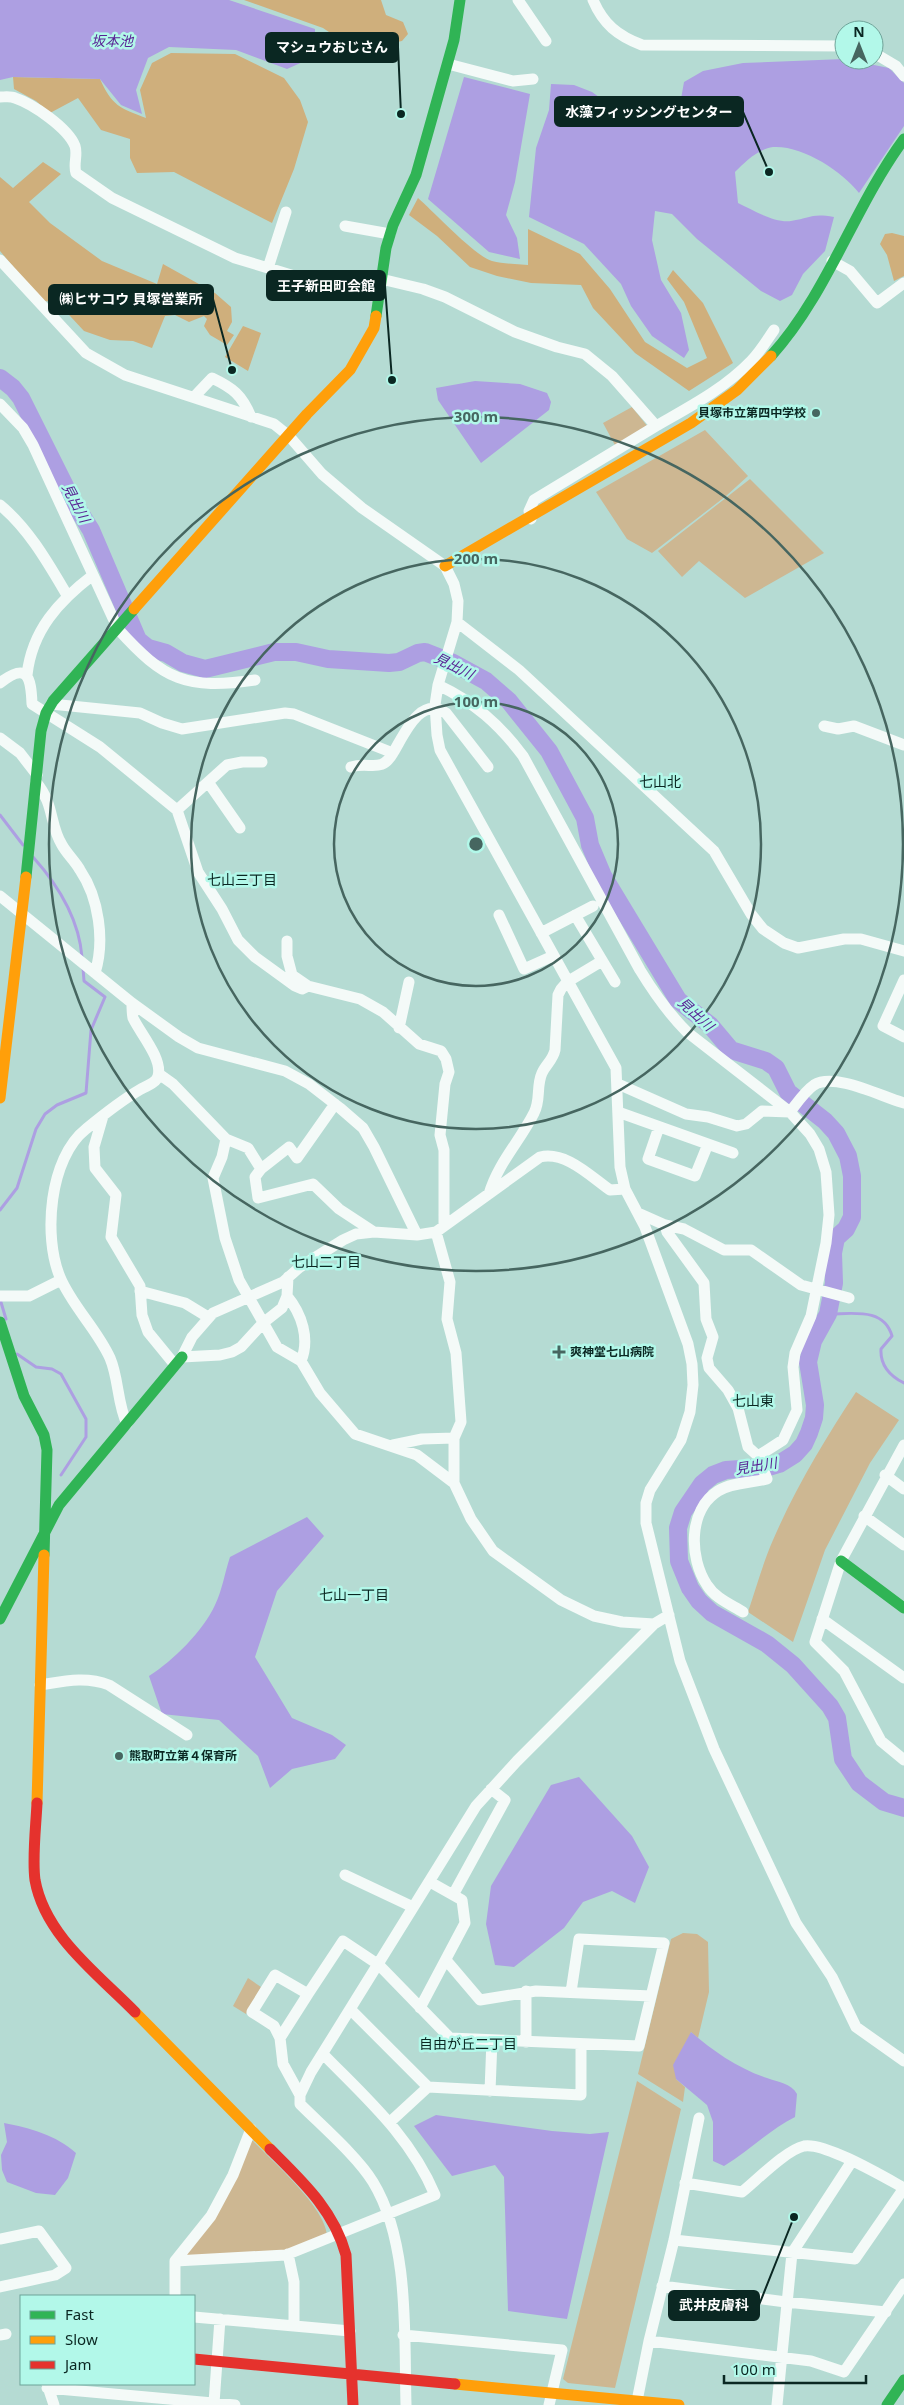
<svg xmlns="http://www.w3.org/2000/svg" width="904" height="2405" font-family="'Noto Sans','Noto Sans JP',sans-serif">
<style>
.green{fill:#cdb792}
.forest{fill:#cfaf7c}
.water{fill:#ad9fe2}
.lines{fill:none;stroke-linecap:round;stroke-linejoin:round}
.stream{stroke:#ad9fe2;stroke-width:3}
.river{stroke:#ad9fe2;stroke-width:18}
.street{stroke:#f4faf8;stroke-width:11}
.fast{stroke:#30b455;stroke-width:11}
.slow{stroke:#ff9f0a;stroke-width:11}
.jam{stroke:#e5322d;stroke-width:11}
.ring{fill:none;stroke:#466660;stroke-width:2.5}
.poi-dot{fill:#466660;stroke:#b2f8e9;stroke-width:2}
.labels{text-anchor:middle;stroke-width:5;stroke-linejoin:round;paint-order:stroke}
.poi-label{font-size:12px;font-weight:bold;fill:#0a2722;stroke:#b2f8e9;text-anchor:start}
.water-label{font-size:14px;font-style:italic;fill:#571f93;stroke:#b2f8e9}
.neighbourhood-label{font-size:14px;fill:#0a2722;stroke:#b2f8e9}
.centre{fill:#466660;stroke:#b2f8e9;stroke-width:2.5}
.ring-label{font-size:15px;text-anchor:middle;font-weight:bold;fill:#466660;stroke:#b2f8e9;stroke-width:5;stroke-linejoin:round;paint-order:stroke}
.leader{fill:none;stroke:#0a2722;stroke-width:2}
.callout-dot{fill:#0a2722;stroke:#b2f8e9;stroke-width:2}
.callout{fill:#0a2722;stroke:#0a2722;stroke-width:2}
.callout-label{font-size:14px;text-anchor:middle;font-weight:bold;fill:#fff}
</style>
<rect width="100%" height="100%" fill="#b5dbd3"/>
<path class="green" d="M632,407L648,427L616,447L603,423Z
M705,430L748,476L726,496L652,553L627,539L596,492Z
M750,479L824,553L745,598L699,561L682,577L658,551Z
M856,1392L899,1420L870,1463L825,1550L793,1642L748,1612C756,1588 763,1563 773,1540C796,1487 825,1439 856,1392Z
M683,1933L697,1934L708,1942L709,1992L698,2038L691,2032L676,2079L685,2087L683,2102L638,2074L671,1939Z
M248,1978L261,1987L246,2014L233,2006Z
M637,2081L681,2109L615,2388L568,2383L563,2379Z
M250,2141H253C273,2162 325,2207 327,2235L288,2250L183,2256Z"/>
<path class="forest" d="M244,0H381L386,15L403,22L408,34L402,41L378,46L344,42L323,28Z
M171,53L235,54L284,78L300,100L308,122L294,169L272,223L174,172L137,173L130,158V139L101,130L78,98L50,113L36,101L14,89L13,77L100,79C112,106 120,108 146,118L140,90L152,63Z
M43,162L61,174L29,202L50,223L102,261L157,284L163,264L215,293L231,307L232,322L227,331L234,335L227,345L210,335L204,326L207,319L204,316L189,322L175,315L165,316L152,348L133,341L110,340L84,331L57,302L42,301L0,251V177L13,188Z
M418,198C434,212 476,257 492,261C503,264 516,264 528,265V229L580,254L610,289L645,342L687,368L707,358L684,302L667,279L673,270L703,303L733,363L689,391L635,353L593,308L581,285L531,283L497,276L470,267L437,236L409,215Z
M892,233L904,236V276L894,281L887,255L880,244L885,234Z
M243,326L261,333L248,371L225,357Z"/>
<path class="water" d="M0,0H229L315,29V40L305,61L287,69L236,50L169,47L148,58L136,90L142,114L121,105L100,79L13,77L0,80Z
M844,59L889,68L904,83V126L859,193C842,171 802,145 773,147C758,149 745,162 735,172L738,203C753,210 774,223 791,221C811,218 811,213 834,217L825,251L803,274L792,295L780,301L761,291L697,239L672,214L655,211L652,240L661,280L681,313L689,350L684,358L652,336L631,306L621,284L584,244L529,217L536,148L549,110L551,84L574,85L592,92L606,102L681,99L684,82L703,71L743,63Z
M464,77L530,94L515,182L506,215L517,238L520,259L489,252L428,199Z
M475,381L520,384L547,393L551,402L549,410L481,463L438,400L436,388Z
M307,1517L324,1536L277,1591L255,1657L292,1718L332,1735L346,1745L335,1759L292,1769L270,1788L258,1756L219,1720L162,1714L149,1676C173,1661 203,1631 215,1605C222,1591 225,1572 230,1557Z
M579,1777L632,1836L649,1867L635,1903L612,1891L583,1902L564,1928L514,1967L495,1965L486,1924L491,1886L551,1785Z
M691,2032C713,2051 739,2069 767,2078C778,2082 791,2083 797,2094L795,2117C769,2130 749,2151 724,2166L713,2161V2122L707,2105L676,2079L673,2065Z
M436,2115L552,2131L590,2134L609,2132L567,2319L508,2311L504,2177L495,2165L452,2176L414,2126Z
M4,2123C30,2128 56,2135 76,2153L68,2178L55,2195L36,2193L7,2182L2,2170L1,2155L7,2142Z"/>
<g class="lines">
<path class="stream" d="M0,815L23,845
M33,857C58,885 79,919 82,957
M0,1210L17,1188L36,1129L45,1114L57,1105L86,1093L91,1030L105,997L84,981L83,968
M0,1299L6,1319
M828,1314C852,1314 884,1307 892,1336L881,1349C880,1366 890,1376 904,1383
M17,1354L36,1367L52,1369L61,1374L86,1419V1437L61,1475"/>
<path class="river" d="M0,378L13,388L21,398L72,500L91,530L138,640L148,648L166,653L183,663L205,669L274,652H296L328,659L389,663L399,662L418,653L425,652L453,663L486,681L509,701L549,751L585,818L590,845L603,876L678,1000L710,1025L731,1050L766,1061L776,1068L788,1092L825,1121L836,1133L848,1156L852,1176V1217L846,1229L836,1238L833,1253L834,1283L828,1314L813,1341L808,1362L815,1405L814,1418L809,1433L804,1444L795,1454L779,1464L769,1467L726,1470L713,1475L702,1484L683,1512L678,1528L679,1561L690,1588L699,1601L712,1613L767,1644L793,1665L830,1706L837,1718L843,1759L859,1783L884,1802L904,1808"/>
<path class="street" d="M518,0L546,41
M593,0C603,24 618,36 642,45L844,46
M874,53L896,66L904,76
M448,64L513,81L533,79
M0,97C5,97 11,96 15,98C33,104 68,128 75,146C78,155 73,164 76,173L112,198L235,258L357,295L378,296
M345,226L390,234
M0,260L86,353L125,375L274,424L289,436L322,474L362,508L445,566L454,584L458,601L457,622L438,685L435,705L437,735L440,750L616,1068L620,1167L625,1189L645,1227L688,1344L692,1364L693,1385L690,1412L681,1440L650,1490L646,1503V1523L680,1661L714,1749L796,1923L832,1977L856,2027L904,2061
M832,261L850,271L877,303L904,283
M268,268L286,212
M381,279L423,289L445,297L515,332L557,347L585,354L612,376L656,426C689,407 724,389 751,361C760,352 767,340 774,330
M194,397L212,378C233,388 242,395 251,417
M0,404L23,428L33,445L118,629C164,680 186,690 255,680
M0,505C29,529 48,563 67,595
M531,519L529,511L534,500L656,426
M457,622L519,670L714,851L751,914L763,929L784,943L798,948L844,939H861L904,951
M27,675C32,630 59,601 93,575
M0,683C28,661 31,678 32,704L100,747L177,810L198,872L222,909L238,940L255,957L295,986L302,989L308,986
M438,685C474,702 499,724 523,756L640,970C654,993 668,1013 687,1032L790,1112L810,1134L819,1149L826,1172L829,1215L826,1243L811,1316L795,1353L793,1367L797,1410L783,1440L758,1456
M51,704L140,713L162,723L182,729L285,713L294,714L393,753C404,735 420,695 446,713L488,767
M824,726L838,729L854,726L904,745
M0,738L20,753L37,775
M351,767C370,761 381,774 393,753
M36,782C55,805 49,824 62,845C67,854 75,861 80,870C99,898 105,941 95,973
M208,782L240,828
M177,810L227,765L242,762H262
M0,896L132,1003L179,1037L198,1048L285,1071L309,1084L340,1108L363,1128L374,1147L417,1235
M499,915L524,969L553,956
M575,915L615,982
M541,933L593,906
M287,941V956L292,975L308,986L360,999L383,1012L419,1044L441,1051L446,1059L449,1072L445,1084L440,1135L444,1150V1226
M904,980L883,1026L904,1037
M399,1028L409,982
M159,1074L173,1084L226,1139L248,1148L261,1169L289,1147L297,1158L335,1104
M618,1084L686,1114L708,1117L737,1126L746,1124L762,1111L790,1112C797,1103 805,1091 814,1085C835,1072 882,1097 904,1103
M618,1112L733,1153
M103,1116L94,1147L95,1168L116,1195L111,1237L140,1286L142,1315L148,1332L175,1365
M659,1127L648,1159L695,1176L708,1144
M226,1139L222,1157L213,1178L225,1238L239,1280L277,1347L301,1361L320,1393L355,1434L417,1455L454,1483
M261,1169L255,1177L258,1198L313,1184L339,1209L374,1232
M489,1194C498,1163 520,1141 534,1113C541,1100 536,1086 542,1073C546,1064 553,1060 555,1050L558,995L561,989L567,982L602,961
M638,1213L665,1225L684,1229L724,1250H751L801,1285L849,1298
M665,1225L667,1232L704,1283L706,1319L713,1337L707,1358L709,1368L728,1390L738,1408L748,1447L758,1456L767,1479C752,1483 732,1482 718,1491C688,1510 689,1558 707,1585C715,1598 730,1604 743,1612
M436,1232L450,1282L447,1319L456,1353L461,1422L454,1438V1483L471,1519L493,1551L561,1600L594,1616L622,1622L654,1624
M140,1291L185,1303L208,1317
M0,1296H29L61,1280
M287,1296C302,1314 310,1339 301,1361
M182,1357L192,1337L213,1313L283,1282L300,1267L343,1240L356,1234L374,1232L417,1235L436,1232L540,1157C566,1151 590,1176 610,1190L625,1189
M182,1357L220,1355L232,1352L241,1347L263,1323L282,1308L287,1296L288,1277
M127,1424C117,1403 119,1379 110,1358C97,1329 72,1306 60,1277C43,1237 49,1158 86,1129C103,1115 122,1100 141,1089C147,1086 157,1082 158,1076C163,1059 140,1033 133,1018C132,1013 132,1007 132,1003
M393,1445L422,1439L454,1438
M904,1445L841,1561L815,1642L844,1671L881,1741L904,1760
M885,1475L904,1489
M864,1516L904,1545
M822,1619L904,1678
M40,1685C65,1681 86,1676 109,1685L187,1735
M345,1875L413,1907
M453,1895L505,1800L491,1789
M446,1960L480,2000L536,1991L651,1996
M526,1991V2042
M420,2008L465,1923L462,1900L430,1882
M351,2010L428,2087L581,2095V2044
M280,2038L308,1994
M490,2091L492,2040
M300,2095L311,2072L476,1806L517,1761L654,1624L669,1615
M390,2122L428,2087
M685,2183L742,2192C757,2180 786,2150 804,2146C825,2142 884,2177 904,2188
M0,2239L39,2231L66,2268L55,2275L0,2287
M674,2240L855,2259L904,2188
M288,2254L294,2282V2326
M175,2261L286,2255L435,2195C410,2136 367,2099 323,2054
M662,2286L786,2302L886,2312
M175,2296V2261L211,2216L233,2175L251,2129
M194,2317L350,2331
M0,2335L6,2334
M403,2335L562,2350L549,2405
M649,2341L811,2361L844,2372L904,2284
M47,2384L54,2405
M47,2388L235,2405
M637,2401L649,2341L674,2240L699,2118
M214,2403L220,2319
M406,2405C404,2335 410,2243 373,2182C358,2157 321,2125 300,2104V2095L283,2064L280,2038L274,2026L252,2012L275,1975L308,1994L343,1941L379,1965L450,2038L639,2046L664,1943L579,1939L571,1992
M777,2405L792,2253L852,2161"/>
<path class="fast" d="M376,316L386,248L393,225L416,175L454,40L460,0
M771,356C828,293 854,207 904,139
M26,877L41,731L46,713L53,701L134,609
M0,1322L24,1396L44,1435L47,1450L44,1555
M841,1561L904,1608
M0,1619L59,1505L182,1357
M887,2405L904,2380"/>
<path class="slow" d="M445,566L691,423L737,390L771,356
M134,609L307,414L350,370L374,328L376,316
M0,1098L26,877
M37,1803L44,1555
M135,2012L270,2149
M455,2384L679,2405"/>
<path class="jam" d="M37,1803C36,1826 32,1858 35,1880C45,1936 98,1974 135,2012
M270,2149C302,2181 334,2210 346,2255L353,2405
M194,2359L455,2384"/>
</g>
<g class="ring">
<circle cx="476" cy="844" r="142"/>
<circle cx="476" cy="844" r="285"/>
<circle cx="476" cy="844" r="427"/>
</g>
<g class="poi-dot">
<circle cx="816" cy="413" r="5"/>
<path d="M556.5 1344.5h5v5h5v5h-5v5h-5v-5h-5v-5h5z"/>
<circle cx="119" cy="1756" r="5"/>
</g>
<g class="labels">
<g class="poi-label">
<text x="806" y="417" text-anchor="end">貝塚市立第四中学校</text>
<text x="570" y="1356">爽神堂七山病院</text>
<text x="129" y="1760">熊取町立第４保育所</text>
</g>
<g class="water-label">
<text x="112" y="46">坂本池</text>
<text transform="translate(76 503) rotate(62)" y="5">見出川</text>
<text transform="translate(454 666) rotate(26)" y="5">見出川</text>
<text transform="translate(696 1014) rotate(42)" y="5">見出川</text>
<text transform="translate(756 1466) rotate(-9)" y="5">見出川</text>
</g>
<g class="neighbourhood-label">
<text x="660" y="787">七山北</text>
<text x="242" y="885">七山三丁目</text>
<text x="326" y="1267">七山二丁目</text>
<text x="753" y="1406">七山東</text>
<text x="354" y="1600">七山一丁目</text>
<text x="468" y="2049">自由が丘二丁目</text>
</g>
</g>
<circle cx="476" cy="844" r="8" class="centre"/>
<g class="ring-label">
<text x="476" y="422">300 m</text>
<text x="476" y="564">200 m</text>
<text x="476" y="707">100 m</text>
</g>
<path class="leader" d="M401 114L398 47M769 172L743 112M392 380L385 286M232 370L213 299M794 2217L759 2305"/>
<g class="callout-dot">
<circle cx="401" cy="114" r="5"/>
<circle cx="769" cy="172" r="5"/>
<circle cx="392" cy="380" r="5"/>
<circle cx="232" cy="370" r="5"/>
<circle cx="794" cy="2217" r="5"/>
</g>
<g class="callout">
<rect x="266" y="33" width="132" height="29" rx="5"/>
<rect x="555" y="97" width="188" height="29" rx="5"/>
<rect x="267" y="271" width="118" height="29" rx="5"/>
<rect x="49" y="285" width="164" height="29" rx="5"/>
<rect x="669" y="2291" width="90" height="29" rx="5"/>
</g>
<g class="callout-label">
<text x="332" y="52">マシュウおじさん</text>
<text x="649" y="117">水藻フィッシングセンター</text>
<text x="326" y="291">王子新田町会館</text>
<text x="131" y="304">㈱ヒサコウ 貝塚営業所</text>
<text x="714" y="2310">武井皮膚科</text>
</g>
<rect x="20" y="2295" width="175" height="90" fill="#b2f8e9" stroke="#6fa499"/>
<rect x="30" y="2311" width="25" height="8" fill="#30b455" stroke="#6fa499"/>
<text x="65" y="2320" font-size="15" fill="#0a2722">Fast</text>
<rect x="30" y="2336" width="25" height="8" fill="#ff9f0a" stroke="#6fa499"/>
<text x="65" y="2345" font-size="15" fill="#0a2722">Slow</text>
<rect x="30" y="2361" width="25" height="8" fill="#e5322d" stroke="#6fa499"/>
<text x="65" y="2370" font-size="15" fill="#0a2722">Jam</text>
<g transform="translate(859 45)"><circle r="24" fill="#b2f8e9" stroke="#6fa499"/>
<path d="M0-4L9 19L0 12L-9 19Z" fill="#466660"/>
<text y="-8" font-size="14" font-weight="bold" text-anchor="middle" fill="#0a2722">N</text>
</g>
<path d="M724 2375v8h142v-8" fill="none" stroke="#0a2722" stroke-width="2.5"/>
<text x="732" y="2375" font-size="15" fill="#0a2722" stroke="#b2f8e9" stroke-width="4" paint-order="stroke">100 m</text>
</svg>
